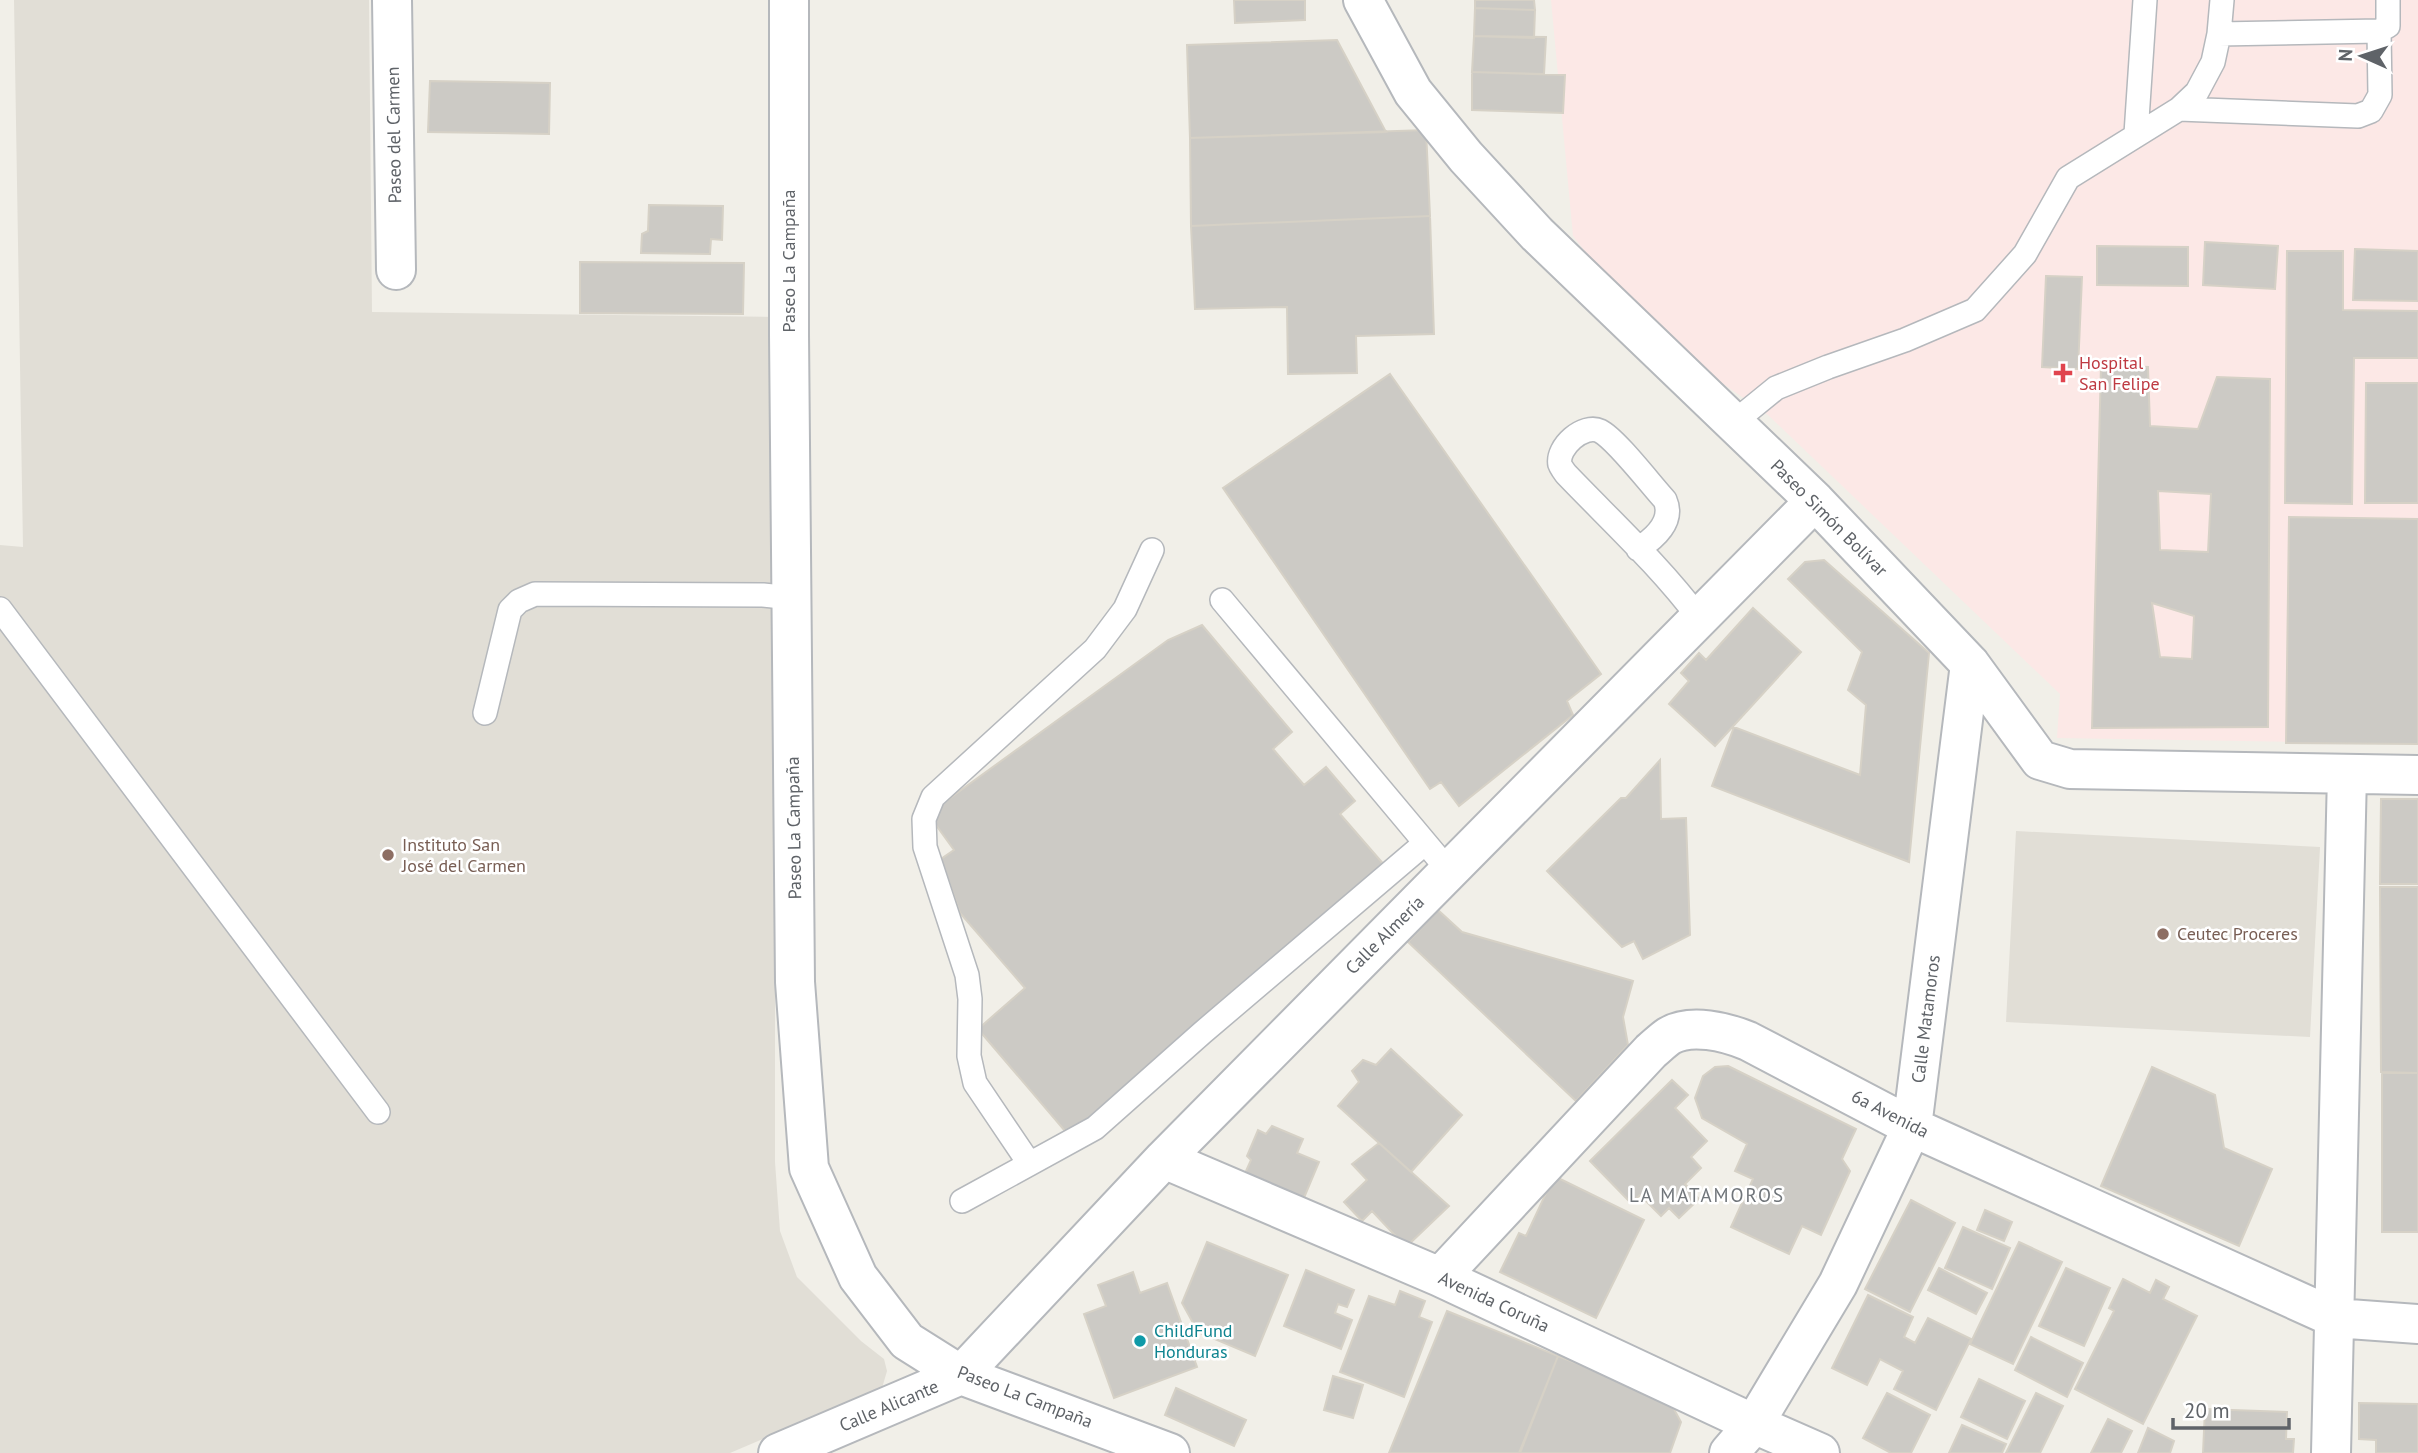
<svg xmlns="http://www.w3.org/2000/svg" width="2418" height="1453" font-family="'PT Sans',sans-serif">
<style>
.education{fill:#e1ded6}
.medical{fill:#fce8e6}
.building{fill:#cccac5;stroke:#d6d1c6;stroke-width:2;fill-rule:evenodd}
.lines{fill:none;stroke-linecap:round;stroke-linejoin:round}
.lane-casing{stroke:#b5b8bc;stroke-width:26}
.street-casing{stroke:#b5b8bc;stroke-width:42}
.lane{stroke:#fff;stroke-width:23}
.street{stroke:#fff;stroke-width:38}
.health-dot{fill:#e0444e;stroke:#fff;stroke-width:2.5}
.education-dot{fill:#8d6e63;stroke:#fff;stroke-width:2.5}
.culture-dot{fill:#0f9aa8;stroke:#fff;stroke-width:2.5}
.labels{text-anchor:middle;stroke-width:5;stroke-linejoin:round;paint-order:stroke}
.street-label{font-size:18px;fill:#5f6368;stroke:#fff}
.health-label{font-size:18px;fill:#be3a42;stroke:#fff;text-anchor:start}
.education-label{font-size:18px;fill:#785e54;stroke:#fff;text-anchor:start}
.culture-label{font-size:18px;fill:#0d838f;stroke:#fff;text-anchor:start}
.neighbourhood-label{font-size:19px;letter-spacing:2px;fill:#70757a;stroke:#fff}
</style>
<rect width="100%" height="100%" fill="#f1efe8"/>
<path class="education" d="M14,0H369L372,312L775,317V1162L780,1231L797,1277L861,1341L884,1359L887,1371L882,1388L730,1453H0V545L23,547Z
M2016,831L2320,847L2310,1037L2006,1022Z"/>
<path class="medical" d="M1551,0H2418V744L2057,738L2060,694L1768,415L1647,331L1573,236Z"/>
<path class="building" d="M1234,0H1305V20L1235,23Z
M1475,0H1534L1535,10L1475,8Z
M1475,8L1535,10L1534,38L1474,36Z
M1474,36L1546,37L1544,74L1472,72Z
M1337,40L1386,132L1190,138L1187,45Z
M1472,72L1565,75L1563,113L1472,110Z
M430,81L550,83L549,134L428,132Z
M1426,130L1430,216L1191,226L1190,138Z
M649,205L723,206L722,240L711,239L710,254L641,253L642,234L648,231Z
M1430,216L1434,334L1356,336L1357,373L1288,374L1287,307L1195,309L1191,226Z
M2205,242L2278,246L2275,289L2203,285Z
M2097,246L2188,247V286L2097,285Z
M2355,249L2418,251V301L2353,300Z
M2287,251H2343V310L2418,311V358H2354L2352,504L2285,503Z
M580,262L744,263L743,314L580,313Z
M2046,276L2082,277L2078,369L2042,367Z
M2101,365L2148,367L2150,426L2198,429L2217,377L2270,379L2268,727L2092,728ZM2158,491L2211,494L2208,552L2160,550ZM2152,603L2194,616L2192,659L2160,657Z
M1390,374L1601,674L1567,701L1573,715L1459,806L1441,782L1430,789L1223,488Z
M2366,383H2418V503H2365Z
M2289,517L2418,519V744L2286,743Z
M1824,560L1929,653L1909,862L1712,786L1734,727L1860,775L1866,705L1848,690L1862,652L1788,579L1805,562Z
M1753,608L1801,652L1715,746L1669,704L1689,681L1681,673L1699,653L1706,660Z
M1202,625L1292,732L1273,749L1304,785L1326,767L1355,801L1340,814L1386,867L1071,1138L978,1029L1025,988L960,913L941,859L954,850L928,814L1168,640Z
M1660,760L1661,819L1686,818L1690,935L1643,959L1634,941L1622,947L1547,871L1621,798H1626Z
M2381,799H2418V884H2380Z
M2380,887H2418V1073L2381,1072Z
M1438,910L1462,932L1633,981L1623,1017L1628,1045L1576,1101L1408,942Z
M1391,1049L1462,1115L1411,1172L1338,1106L1359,1082L1352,1071L1363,1060L1376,1065Z
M1728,1066L1856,1129L1842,1159L1850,1171L1821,1235L1802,1226L1789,1254L1731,1227L1753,1179L1735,1171L1747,1144L1702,1118L1695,1098L1703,1076L1715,1067Z
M2152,1067L2215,1095L2224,1148L2272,1169L2239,1246L2101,1186Z
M2382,1073H2418V1232H2382Z
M1672,1080L1688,1095L1675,1108L1707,1141L1691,1157L1701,1168L1685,1184L1699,1199L1679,1218L1669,1208L1661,1216L1640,1195L1631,1203L1590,1161Z
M1272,1126L1303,1139L1297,1153L1319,1162L1301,1205L1242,1180L1251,1160L1247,1156L1258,1130L1266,1134Z
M1379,1143L1449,1206L1406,1247L1372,1211L1362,1221L1344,1202L1367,1180L1352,1164Z
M1554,1176L1644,1220L1596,1318L1500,1272L1519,1233L1526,1236Z
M1911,1200L1955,1223L1910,1312L1865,1289Z
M1985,1210L2012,1222L2004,1241L1977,1230Z
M1963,1227L2010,1248L1992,1289L1945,1268Z
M1207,1242L1288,1275L1255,1356L1198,1332L1182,1303Z
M2019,1242L2062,1262L2013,1364L1970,1344Z
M1939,1268L1987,1293L1976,1314L1928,1290Z
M2066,1268L2110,1288L2084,1346L2039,1326Z
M1306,1270L1354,1290L1347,1307L1338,1304L1335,1313L1352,1320L1341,1349L1284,1326Z
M1133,1272L1140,1293L1167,1283L1197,1367L1114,1398L1084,1314L1106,1306L1098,1285Z
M2123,1279L2150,1293L2156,1280L2169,1287L2163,1299L2197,1316L2143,1424L2075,1389L2114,1311L2109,1308Z
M1400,1291L1425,1301L1419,1317L1432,1322L1404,1397L1340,1372L1369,1296L1395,1305Z
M1868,1295L1913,1317L1904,1337L1915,1343L1928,1318L1971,1339L1936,1410L1894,1389L1903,1371L1880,1359L1867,1385L1832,1368Z
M1447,1311L1558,1356L1519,1453H1389Z
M2031,1337L2083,1363L2067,1397L2015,1370Z
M1558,1356L1669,1400L1681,1422L1670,1453H1520Z
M1333,1376L1363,1385L1353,1418L1324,1410Z
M1979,1379L2025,1401L2007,1439L1961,1417Z
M1176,1388L1246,1420L1234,1446L1165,1415Z
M1887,1393L1930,1415L1911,1453H1891L1863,1438Z
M2036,1393L2063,1406L2040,1453H2006Z
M2359,1403L2418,1404V1453H2376V1440L2359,1439Z
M2205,1409L2287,1412L2286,1439H2294L2293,1453H2203Z
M2108,1419L2132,1431L2121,1453H2091Z
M1962,1425L2006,1444L2002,1453H1949Z
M2148,1428L2174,1441L2170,1453H2138Z"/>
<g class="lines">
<g class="lane-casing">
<path id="lane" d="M2219,34L2379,31L2388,26V0
M2179,109L2358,116L2371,111L2380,95L2379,31
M2136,134L2145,0
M1733,423L1776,388L1828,367L1905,340L1975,310L2025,254L2068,178L2179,109L2197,92L2213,62L2219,34L2222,0
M1638,549C1655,538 1674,521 1665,500C1651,485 1616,439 1600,431C1584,423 1556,447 1560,465C1560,466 1566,474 1566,474C1611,521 1660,566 1699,618
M1222,600L1449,871
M0,609L378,1112
M485,713L510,610L519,601L535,594L763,595L792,598
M1029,1163L975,1083L969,1056L970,999L967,975L925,847L924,819L933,797L1095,649L1125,609L1152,550
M962,1201L1095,1128L1202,1033L1424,844"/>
</g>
<g class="street-casing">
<path id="street" d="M392,0L396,270
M789,0V335L795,982L809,1168L858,1277L907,1341L961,1375L1170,1453
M1363,0L1413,92L1466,157L1537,234L1815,501L1970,664L2040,760L2070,769L2418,775
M1164,1159L1440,1277L1754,1424L1820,1453
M1440,1277L1651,1051C1657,1046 1663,1040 1669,1036C1691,1023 1726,1032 1748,1041L1912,1127L2335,1318L2418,1324
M778,1453L961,1375L1164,1159L1815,501
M1729,1453L1754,1424L1838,1284L1912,1127L1970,664
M2331,1453L2347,774"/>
</g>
<use href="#lane" class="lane"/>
<use href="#street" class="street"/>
</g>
<path class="health-dot" d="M2059.5 362.5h7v7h7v7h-7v7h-7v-7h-7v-7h7z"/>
<g class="education-dot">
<circle cx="388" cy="855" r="7"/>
<circle cx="2163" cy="934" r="7"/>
</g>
<circle class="culture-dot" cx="1140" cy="1341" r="7"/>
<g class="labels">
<g class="street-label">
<text transform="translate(394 135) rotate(-91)" y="6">Paseo del Carmen</text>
<text transform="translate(789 261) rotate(-90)" y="6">Paseo La Campaña</text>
<text transform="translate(1829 518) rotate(45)" y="6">Paseo Simón Bolívar</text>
<text transform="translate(794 828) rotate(-91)" y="6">Paseo La Campaña</text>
<text transform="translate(1385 935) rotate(-45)" y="6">Calle Almería</text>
<text transform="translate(1926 1019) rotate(-83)" y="6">Calle Matamoros</text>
<text transform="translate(1890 1114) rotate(27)" y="6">6a Avenida</text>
<text transform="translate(1494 1302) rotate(25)" y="6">Avenida Coruña</text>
<text transform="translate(1025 1397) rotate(21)" y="6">Paseo La Campaña</text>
<text transform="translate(889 1406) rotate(-23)" y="6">Calle Alicante</text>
</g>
<g class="health-label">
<text x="2079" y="369">Hospital<tspan x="2079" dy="21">San Felipe</tspan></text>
</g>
<g class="education-label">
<text x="402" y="851">Instituto San<tspan x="402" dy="21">José del Carmen</tspan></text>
<text x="2177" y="940">Ceutec Proceres</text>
</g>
<g class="culture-label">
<text x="1154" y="1337">ChildFund<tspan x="1154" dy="21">Honduras</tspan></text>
</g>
<g class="neighbourhood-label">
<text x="1707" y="1202">LA MATAMOROS</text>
</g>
</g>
<g transform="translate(2362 56) rotate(273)" stroke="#ffffff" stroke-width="5" paint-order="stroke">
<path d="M0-5L12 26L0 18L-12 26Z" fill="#5f6368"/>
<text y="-10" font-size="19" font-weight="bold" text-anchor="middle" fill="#5f6368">N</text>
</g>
<path d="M2173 1418v10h116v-10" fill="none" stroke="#5f6368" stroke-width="3.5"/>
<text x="2184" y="1418" font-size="21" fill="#5f6368" stroke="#ffffff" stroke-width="5" paint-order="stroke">20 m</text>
</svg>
